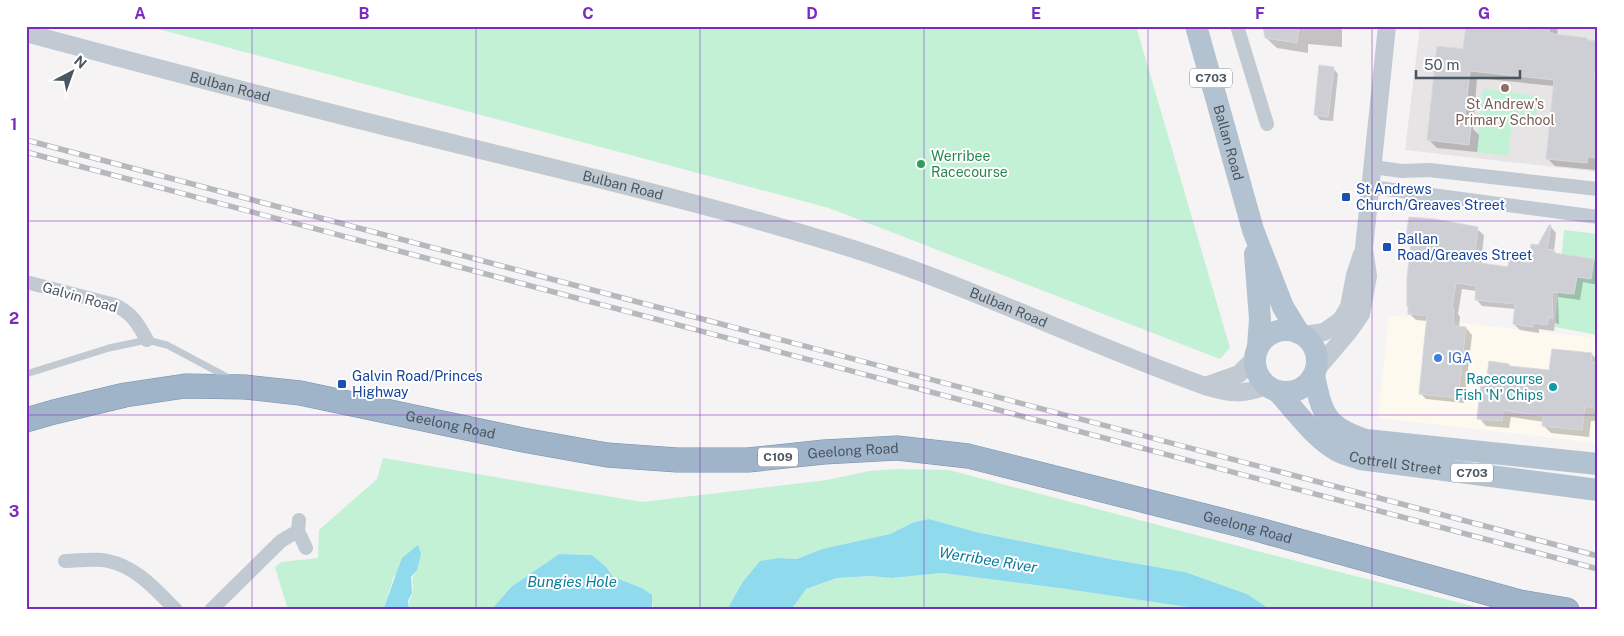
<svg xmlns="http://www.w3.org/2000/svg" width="1624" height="636" font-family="'Public Sans',sans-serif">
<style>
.commercial{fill:#fdf9ef}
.education{fill:#e6e4e5}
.green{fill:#c3f1d5}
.water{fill:#90daee}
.shadow{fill:#0003}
.building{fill:#cdcfd5;stroke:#d7d9de}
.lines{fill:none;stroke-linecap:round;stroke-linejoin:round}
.trunk-casing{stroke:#7690ad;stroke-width:25}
.service{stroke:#c1cad2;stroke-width:7}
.minor{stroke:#c1cad2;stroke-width:14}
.tertiary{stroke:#c1cad2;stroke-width:18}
.primary{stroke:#b3c2d1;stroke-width:22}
.trunk{stroke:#9fb4c9;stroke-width:24}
.rail-casing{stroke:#b5b8bd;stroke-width:5.5}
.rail{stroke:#fff;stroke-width:4;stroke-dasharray:11;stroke-linecap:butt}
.grid{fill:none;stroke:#7b2cbf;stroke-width:1;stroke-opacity:0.55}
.education-dot{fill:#8d6e63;stroke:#fff;stroke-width:2}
.leisure-dot{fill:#2e9e5b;stroke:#fff;stroke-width:2}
.transit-dot{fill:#1a4fb4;stroke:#fff;stroke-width:2}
.shop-dot{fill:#3f7fe0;stroke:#fff;stroke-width:2}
.culture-dot{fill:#0f9aa8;stroke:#fff;stroke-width:2}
.labels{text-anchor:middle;stroke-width:4;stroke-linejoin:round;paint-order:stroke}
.shield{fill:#fff;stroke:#808990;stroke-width:1}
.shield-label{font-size:12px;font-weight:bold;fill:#4a5661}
.street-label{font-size:14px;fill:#4a5661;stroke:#fff}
.education-label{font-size:14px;fill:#785e54;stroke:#fff}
.leisure-label{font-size:14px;fill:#27864d;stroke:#fff;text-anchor:start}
.transit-label{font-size:14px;fill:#164399;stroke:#fff;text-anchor:start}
.shop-label{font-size:14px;fill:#366cbe;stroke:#fff;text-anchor:start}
.culture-label{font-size:14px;fill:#0d838f;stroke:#fff;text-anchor:end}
.water-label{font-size:15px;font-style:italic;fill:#0c7c9b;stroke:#fff}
.neatline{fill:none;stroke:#7b2cbf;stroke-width:2}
.grid-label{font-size:16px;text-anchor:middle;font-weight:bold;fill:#7b2cbf}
</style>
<rect width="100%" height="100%" fill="#f5f3f3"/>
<path class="commercial" d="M1389,315L1598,338V443L1378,418Z"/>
<path class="education" d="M1420,26H1598V172L1405,150Z"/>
<path class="green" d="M147,26H1136L1230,348L1220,359L829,208Z
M1483,89L1515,93L1508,156L1476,152Z
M1516,93L1527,95L1524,116L1514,114Z
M1528,95L1539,96L1536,117L1526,116Z
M1564,230L1598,234V335L1555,327Z
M383,458L642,502L827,480L869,471L894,469L949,470L1261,552L1488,610H1271L1247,594L1185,572L1110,559L976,532L929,519L914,522L890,534L822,549L797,559L779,558L727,610H652L653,606L642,588L612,577L606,567L592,555L559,554L511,587L491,610H409C408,600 410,602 412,594C415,583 408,582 417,570L394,576L383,610H288L275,567L281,562L318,558L319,530L377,479Z
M942,573L1066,589L1208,610H789L794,606L806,589L837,578L870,576L892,578Z"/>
<path class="water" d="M929,519L976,532L1110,559L1185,572L1247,594L1271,610H1208L1066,589L942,573L892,578L870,576L837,578L806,589L794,606L789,610H727L742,583L760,561L779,558L797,559L822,549L890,534L914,522Z
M418,545L421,554L417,570L411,577L412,593L408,601L409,610H383L402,558Z
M559,554L592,555L606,567L613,577L642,588L652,595V610H491L511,587Z"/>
<path class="shadow" d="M1265,26H1342V47L1308,44V53L1277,48L1266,38Z
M1467,26H1558L1557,36L1587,39L1589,41L1598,42V164H1596L1595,170L1555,166L1547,158L1554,86L1477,78L1473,129L1479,135L1477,152L1437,148L1429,140L1464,50Z
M1333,68L1338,74L1333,121L1320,120L1315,114Z
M1550,226L1556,233L1554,251L1558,255L1598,261V285L1583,282L1580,300L1558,297L1559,324L1555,323L1554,331L1539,329V333L1520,330L1514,324L1516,309L1482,306L1476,299L1477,291L1462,289L1458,314L1460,317L1459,328H1466L1472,335L1464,403L1426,399L1420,393L1428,321L1416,320L1409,313L1412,248L1407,242L1477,229L1484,235L1481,264L1509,269L1530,264Z
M1591,354L1598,360V421H1591L1589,437L1551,433L1543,425L1544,422L1511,417L1509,428L1486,426L1479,418L1487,385L1509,365L1511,367L1551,372Z"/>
<path class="building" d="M1263,26H1299L1297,43L1265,38Z
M1466,26H1508V28L1531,30L1532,26H1549V32L1553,33V34L1587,38V40L1598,41L1594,82H1598V158L1588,157L1587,163L1546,159L1554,80L1470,71L1464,125L1471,126L1469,145L1427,140L1437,46L1463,49Z
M1319,65L1334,67L1328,117L1314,115Z
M1409,217L1434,219L1478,227L1474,262L1508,267L1509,258L1529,263L1531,244L1538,245L1549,225H1551L1547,249L1554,250V253L1594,259L1591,279L1577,277L1574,294L1552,292L1553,319L1549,317L1547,325L1533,323V327L1513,324L1515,304L1475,300L1476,286L1456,283L1452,309H1454L1453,326L1466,327L1458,398L1419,394L1427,316L1408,314V306H1407V277L1411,244L1405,243Z
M1552,349L1592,353L1591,362L1598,363V409L1585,406L1582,430L1542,426L1543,416L1503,410L1502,421L1477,419L1481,383L1486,384L1489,361L1509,364V366L1549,370Z"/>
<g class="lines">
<g class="trunk-casing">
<g id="trunk">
<path id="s4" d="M26,420L54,412L125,395L185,386L245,387L300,393L523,440L607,455L677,460H748L824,452L897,448L968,456L1256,529L1520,602L1567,610"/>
</g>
</g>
<path class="service" d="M26,374L109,348L147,340L167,345L229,378"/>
<path class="minor" d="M1237,26L1267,124
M1373,167L1402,171L1429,170L1598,189
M1371,187L1598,217
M26,282L115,305C133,314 138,324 147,340
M299,520L298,531L306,548
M65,561C79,561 94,558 108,561C137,567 156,590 176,610
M211,610L281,541L298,531"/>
<g class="tertiary">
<path id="s1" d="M26,33C164,70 301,106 440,140C576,174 713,205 847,247C969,285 1084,343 1205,386C1232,394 1241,395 1267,386"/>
<path d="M1304,335L1324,332L1341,320L1349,307L1355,275L1362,254"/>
<path d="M1317,369L1350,330L1361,314L1368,276L1364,248L1387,26"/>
<path d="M1205,386L1239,374L1255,358"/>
</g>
<g class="primary">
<path id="s2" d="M1196,26L1253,230L1283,307L1299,333"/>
<path d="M1255,254L1260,319L1258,347"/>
<circle cx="1286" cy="361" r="31"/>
<path d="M1314,375C1322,415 1326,427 1366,440L1598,464"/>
<path id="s3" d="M1277,391C1296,411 1314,438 1338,451C1345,455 1353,456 1360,459L1598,490"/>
</g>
<use href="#trunk" class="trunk"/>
<g class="rail-casing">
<path id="rail" d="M26,140L1598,556
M26,152L1598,569"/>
</g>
<use href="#rail" class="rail"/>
</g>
<path class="grid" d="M252,26V610M476,26V610M700,26V610M924,26V610M1148,26V610M1372,26V610M26,221H1598M26,415H1598"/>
<circle class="education-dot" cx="1505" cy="88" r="5"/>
<circle class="leisure-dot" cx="921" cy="164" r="5"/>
<g class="transit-dot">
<rect x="1341" y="192" width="10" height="10" rx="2.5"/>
<rect x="1382" y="242" width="10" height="10" rx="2.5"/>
<rect x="337" y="379" width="10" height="10" rx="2.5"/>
</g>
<circle class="shop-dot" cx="1438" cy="358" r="5"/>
<circle class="culture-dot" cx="1553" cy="387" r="5"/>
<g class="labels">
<g class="shield">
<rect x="1190" y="68.5" width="42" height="19" rx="4"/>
<rect x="758" y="447.5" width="40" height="19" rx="4"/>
<rect x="1451" y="463.5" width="42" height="19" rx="4"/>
</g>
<g class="shield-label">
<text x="1211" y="82">C703</text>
<text x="778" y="461">C109</text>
<text x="1472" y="477">C703</text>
</g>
<g class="street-label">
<text dy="5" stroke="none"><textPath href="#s1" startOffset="211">Bulban Road</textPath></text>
<text dy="5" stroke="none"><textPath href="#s2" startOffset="121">Ballan Road</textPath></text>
<text dy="5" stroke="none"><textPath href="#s1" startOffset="616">Bulban Road</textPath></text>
<text transform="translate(80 297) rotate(16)" y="5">Galvin Road</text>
<text dy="5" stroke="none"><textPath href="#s1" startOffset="1021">Bulban Road</textPath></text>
<text dy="5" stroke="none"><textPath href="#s4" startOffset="432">Geelong Road</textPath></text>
<text dy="5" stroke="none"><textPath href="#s4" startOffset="838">Geelong Road</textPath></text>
<text dy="5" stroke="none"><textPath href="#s3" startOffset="145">Cottrell Street</textPath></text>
<text dy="5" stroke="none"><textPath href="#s4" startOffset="1242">Geelong Road</textPath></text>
</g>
<g class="education-label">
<text x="1505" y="109">St Andrew's<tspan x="1505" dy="16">Primary School</tspan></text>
</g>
<g class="leisure-label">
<text x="931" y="161">Werribee<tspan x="931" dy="16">Racecourse</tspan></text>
</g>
<g class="transit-label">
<text x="1356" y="194">St Andrews<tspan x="1356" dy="16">Church/Greaves Street</tspan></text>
<text x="1397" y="244">Ballan<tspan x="1397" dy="16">Road/Greaves Street</tspan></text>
<text x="352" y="381">Galvin Road/Princes<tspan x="352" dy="16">Highway</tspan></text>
</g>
<g class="shop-label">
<text x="1448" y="363">IGA</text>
</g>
<g class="culture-label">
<text x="1543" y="384">Racecourse<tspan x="1543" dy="16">Fish 'N' Chips</tspan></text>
</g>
<g class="water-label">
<text transform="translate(988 560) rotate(9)" y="5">Werribee River</text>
<text x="572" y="587">Bungies Hole</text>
</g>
</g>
<rect width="1624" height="636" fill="none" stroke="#ffffff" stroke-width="55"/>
<g transform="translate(72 72) rotate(41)" stroke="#ffffff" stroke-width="4" paint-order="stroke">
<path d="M0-4L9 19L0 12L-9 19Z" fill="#4a5661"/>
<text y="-8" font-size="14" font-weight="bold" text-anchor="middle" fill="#4a5661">N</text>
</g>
<path d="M1416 70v8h104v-8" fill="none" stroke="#4a5661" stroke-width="2.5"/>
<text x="1424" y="70" font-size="15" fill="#4a5661" stroke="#ffffff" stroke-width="4" paint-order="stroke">50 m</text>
<rect x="28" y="28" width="1568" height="580" class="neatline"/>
<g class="grid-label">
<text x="140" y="19">A</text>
<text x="364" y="19">B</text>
<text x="588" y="19">C</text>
<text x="812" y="19">D</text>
<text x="1036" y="19">E</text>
<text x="1260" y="19">F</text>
<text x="1484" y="19">G</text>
<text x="14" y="130">1</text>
<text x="14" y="324">2</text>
<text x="14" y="517">3</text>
</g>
</svg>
